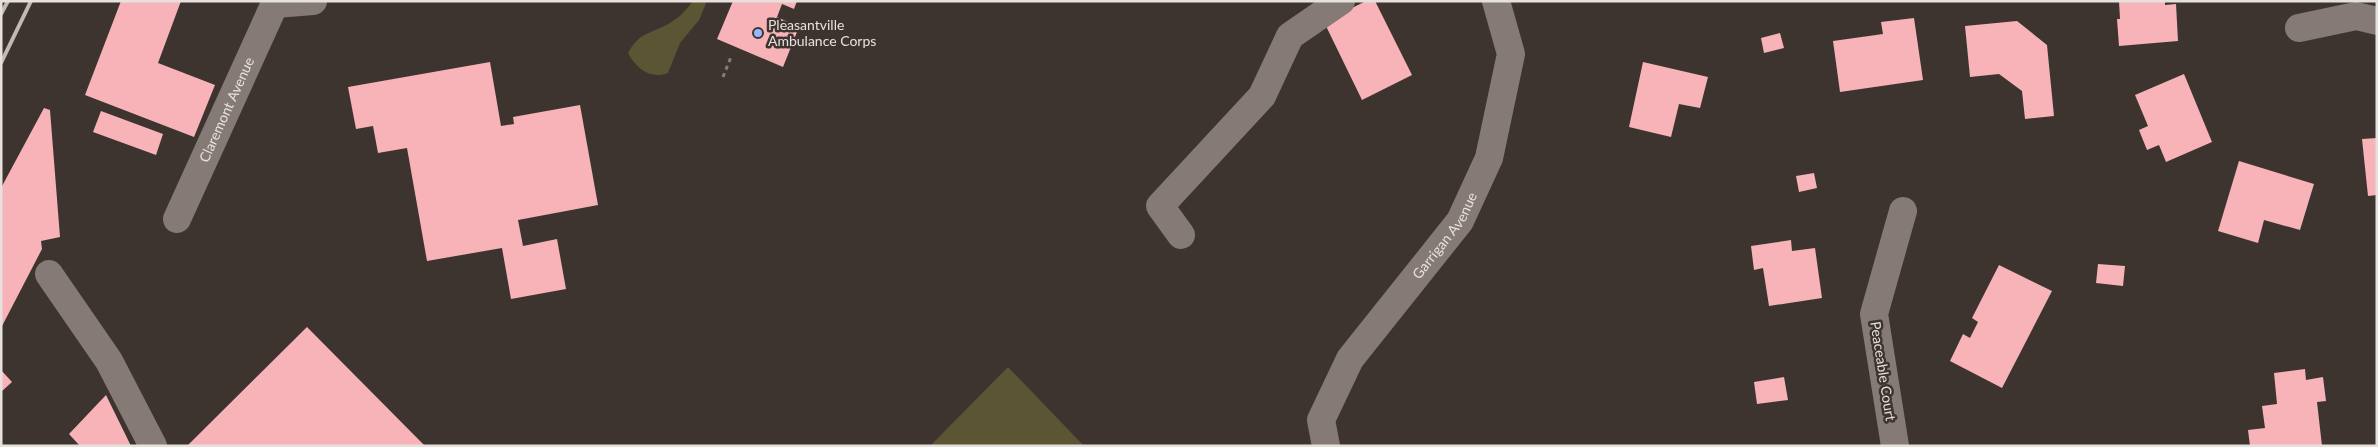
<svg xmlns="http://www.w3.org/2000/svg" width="2378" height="447" font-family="Lato,sans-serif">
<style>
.green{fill:#5b5533}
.building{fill:#f7b3b7}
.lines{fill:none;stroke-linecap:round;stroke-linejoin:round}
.path{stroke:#867e7b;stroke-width:3;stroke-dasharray:4 4;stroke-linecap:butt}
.minor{stroke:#857a76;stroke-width:28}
.rail{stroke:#c0b9b6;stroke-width:4}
.poi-dot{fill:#94b7fd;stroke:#3d3430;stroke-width:2}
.labels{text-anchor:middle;stroke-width:5;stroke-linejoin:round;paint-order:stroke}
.poi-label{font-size:14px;fill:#e7e1de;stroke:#3d3430;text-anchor:start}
.street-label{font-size:14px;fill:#e7e1de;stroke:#3d3430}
</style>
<rect width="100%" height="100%" fill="#3d3430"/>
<path class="green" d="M693,1H707L699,20L680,43L668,73C650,80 636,68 628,53C641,29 655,34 673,21C681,16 687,9 693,1Z
M1008,367L1084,446H930Z"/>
<path class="building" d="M121,1H181L158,63L215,85L194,137L85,95Z
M733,1H797L794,9L782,4L777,17L799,27L783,67L717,39Z
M1366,1H1375L1412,75L1362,100L1324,22Z
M2119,1H2165V5L2176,4L2178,41L2119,46L2117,19H2120Z
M1914,18L1923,80L1840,92L1833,41L1883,34L1881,22Z
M2017,21L2047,45L2054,116L2025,119L2022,91L1999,74L1970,77L1965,26Z
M1780,33L1784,48L1764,53L1761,38Z
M490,62L501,126L514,124L513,117L580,105L598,205L518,220L523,246L557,239L566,289L511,299L502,248L427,261L407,148L378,153L373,126L356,129L348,87Z
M1643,62L1708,77L1700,108L1679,104L1671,137L1629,127Z
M2184,74L2212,142L2166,162L2159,145L2147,150L2139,130L2148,126L2135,95Z
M44,108L50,110L60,237L41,241L42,249L1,328V188Z
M101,111L163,134L156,155L93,132Z
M2377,138V195L2368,196L2362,139Z
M2239,161L2314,184L2300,230L2264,220L2258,243L2218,231Z
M1814,173L1817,188L1799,192L1796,176Z
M1791,240L1792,251L1815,248L1822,298L1769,306L1763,268L1754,270L1751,246Z
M2098,264L2125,266L2123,286L2096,283Z
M1999,265L2052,291L2002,388L1950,361L1963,334L1970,338L1978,322L1972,318Z
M307,327L425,446H187Z
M2305,369L2306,380L2323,377L2326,401L2317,402L2322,446H2250L2248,430L2265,428L2262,406L2277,404L2274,373Z
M1,370L12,382L1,392Z
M1784,377L1788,400L1757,404L1754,382Z
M106,395L131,446H80L69,434Z"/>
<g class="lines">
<path class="path" d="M723,77L731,57"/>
<g class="minor">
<path d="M275,4L313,1"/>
<path d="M2299,28L2356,16L2377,21"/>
<path id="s1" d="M177,219L276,1"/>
<path d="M1181,235L1160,206L1262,96L1290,36L1341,1"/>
<path d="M49,274L109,361L153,446"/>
<path id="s2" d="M1326,446L1321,420L1350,359L1460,221L1489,158L1511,54L1496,1"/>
<path d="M1895,446L1874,314L1903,211"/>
</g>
<path class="rail" d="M1,14L8,1
M1,63L31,1"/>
</g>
<circle class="poi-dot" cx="758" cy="33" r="5"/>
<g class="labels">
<g class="poi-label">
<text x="768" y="30">Pleasantville<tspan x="768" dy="16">Ambulance Corps</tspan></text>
</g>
<g class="street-label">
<text dy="5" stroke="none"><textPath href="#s1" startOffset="120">Claremont Avenue</textPath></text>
<text dy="5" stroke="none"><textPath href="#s2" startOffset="250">Garrigan Avenue</textPath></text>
<text transform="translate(1883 371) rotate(81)" y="5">Peaceable Court</text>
</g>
</g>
<rect width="2378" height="447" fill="none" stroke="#e7e1de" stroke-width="5"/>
</svg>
